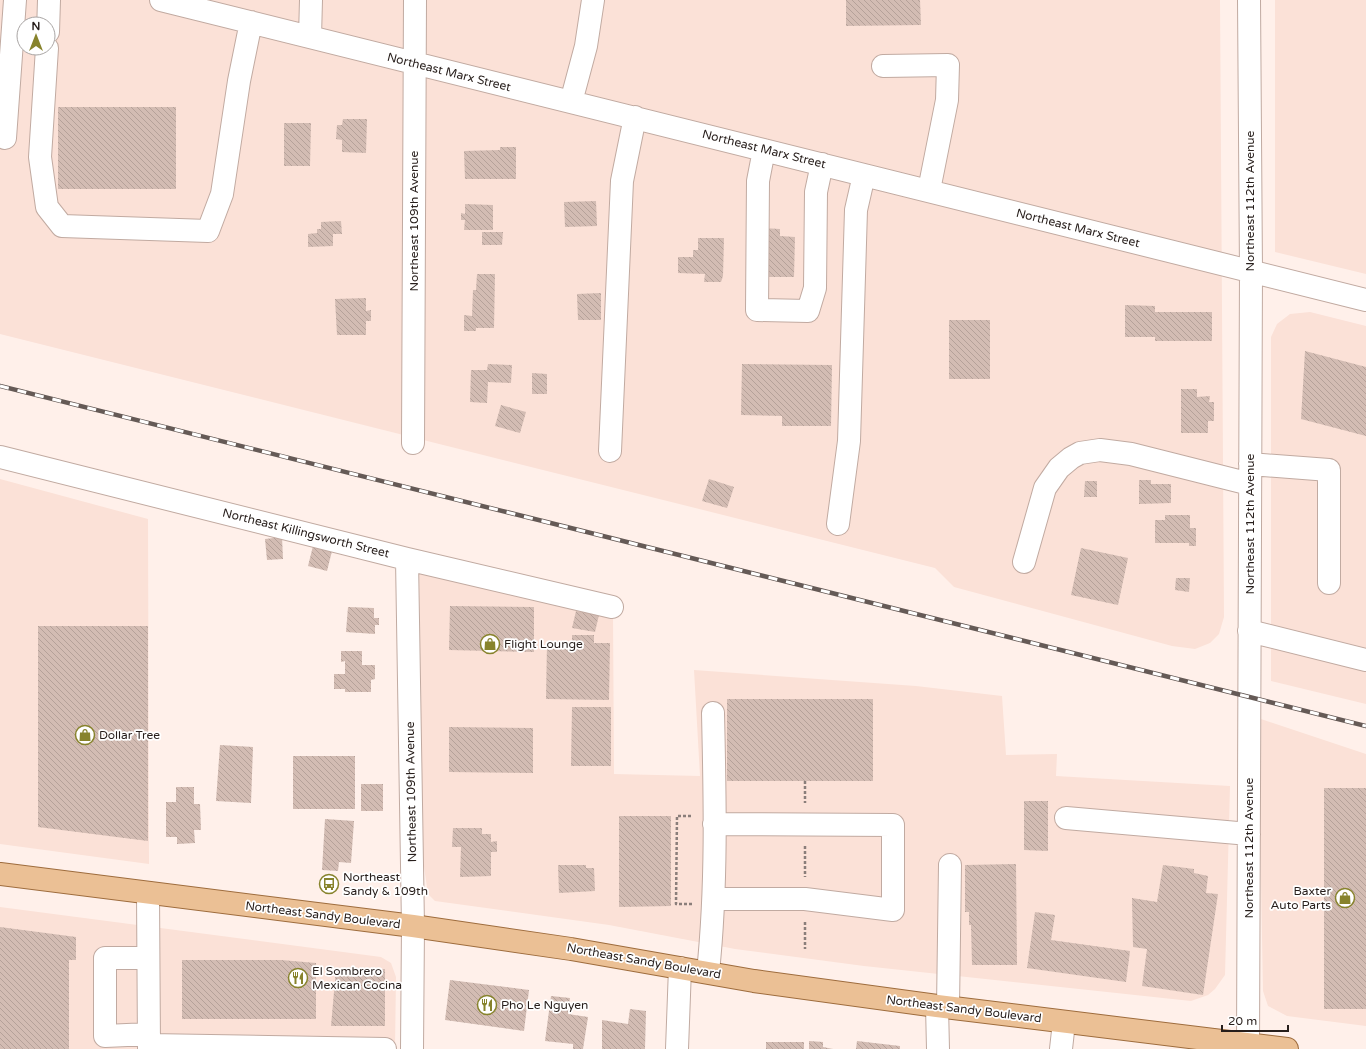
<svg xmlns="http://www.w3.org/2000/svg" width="1366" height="1049" font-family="'Varela Round',sans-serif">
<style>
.built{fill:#fbe1d7;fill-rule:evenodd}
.building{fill:url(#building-back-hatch)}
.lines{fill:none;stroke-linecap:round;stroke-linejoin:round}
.minor-casing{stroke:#c1aaa1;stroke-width:24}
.major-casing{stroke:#9e6c3d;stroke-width:24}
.path{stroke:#8a7e7a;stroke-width:2.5;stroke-dasharray:3 2;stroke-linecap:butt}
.minor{stroke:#fff;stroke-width:22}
.major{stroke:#ebc095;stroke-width:22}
.rail-casing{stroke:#655a56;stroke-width:4.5}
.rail{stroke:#fff;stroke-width:3;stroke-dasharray:9;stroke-linecap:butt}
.labels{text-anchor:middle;stroke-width:3.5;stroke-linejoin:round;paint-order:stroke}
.street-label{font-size:12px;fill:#271e1b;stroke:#fff}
.poi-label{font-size:12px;fill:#271e1b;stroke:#fff;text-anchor:start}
</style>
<defs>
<pattern id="building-back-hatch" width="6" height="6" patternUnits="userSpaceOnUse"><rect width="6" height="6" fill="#d3bcb3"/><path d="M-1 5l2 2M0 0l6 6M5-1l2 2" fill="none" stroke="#b5a199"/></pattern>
</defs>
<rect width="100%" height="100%" fill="#fff0ea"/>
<path class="built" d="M0,0H1220L1224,617L1219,634L1210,643L1195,649L1172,646L954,587L935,568L0,334ZM24,24H48V48H24Z
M1275,0H1366V274L1275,252Z
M1310,312L1366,326V704L1271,681V337L1277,324L1290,314Z
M0,479L148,519L149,864L0,844Z
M419,571L613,613L614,774L700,776L694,670L916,686L1002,696L1006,755L1057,754L1056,776L1230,786L1225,975L1215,989L1208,995L1191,1001L864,966L735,949L609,925L435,901L428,894L423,860Z
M1258,718L1366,754V1026L1287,1016L1268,1006L1263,991Z
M0,907L381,957L391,963L396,977L395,1049H0Z"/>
<path class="building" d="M846,0H920L921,25L846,26Z
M58,107H176V189H58Z
M343,119H367L366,153L342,152V140L336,139L337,125H342Z
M284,123H311L310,166H284Z
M500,147H516V179H465L464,151L500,150Z
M596,201L597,226L565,227L564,202Z
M465,204L493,205V230H464L465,220H461V213L465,214Z
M341,221L342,234H333V246L308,247V234L317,233V229H321V222Z
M763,228L780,229V236L795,237L794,277H762Z
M482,232H503L502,245H482Z
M698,238H724L723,276L721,282H704L705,274L678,273V257H693V250H698Z
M477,274H495L494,328H476V331H464V315L472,316L473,290H476Z
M601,293V320H578L577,294Z
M366,298V311L371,310V321H366V335H337L335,299Z
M1125,305L1155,306V312H1212V341H1155V337H1125Z
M949,320H990V379H949Z
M1305,351L1366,367V436L1301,419Z
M488,364L512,365L511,383L488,382L487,403L470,402L471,370H487Z
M742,364L832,365L831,426H782V416L741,415Z
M532,373L547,374V394H532Z
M1181,389H1197V397L1210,396L1209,402H1214V421H1208V433H1181Z
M501,405L526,412L520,433L495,426Z
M709,479L734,487L727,508L702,501Z
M1139,480H1151V484H1171V503L1139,504Z
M1085,481H1097V497H1084Z
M1165,515H1190V528H1196V546H1189V543H1155V520H1165Z
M282,537L283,559L267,560L265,539Z
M313,546L332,551L327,571L308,566Z
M1081,548L1128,558L1118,605L1071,595Z
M1176,578H1190L1189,592L1175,590Z
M450,606L534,607V652L449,650Z
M348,607L374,608V618H379V625H375V634L346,632Z
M576,611L599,615L595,632L572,628Z
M38,626H148V841L38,827Z
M572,635H594V643H610L609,700L546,699L547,643H572Z
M341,651H362V665H375V679L371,680V692H345V689H334V674H345V661L341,662Z
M727,699H873V781H727Z
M572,707H611V766H571Z
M449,727L533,728V773L449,772Z
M220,745L253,747L251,803L216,801Z
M293,756H355V809H293Z
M361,784H383V811H361Z
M176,787H194V804H200L201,830H194L195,843L177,844V837H166V802H176Z
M1324,788H1366V1009H1324Z
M1024,801H1048V851L1024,850Z
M619,816H671V906L619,907Z
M325,819L354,821L351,863L339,862L338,871L322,870Z
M453,828H482V834H491V842L497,841V852H491V876L460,877L461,847H452Z
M1016,864L1017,965H972L971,925H969V912H965V865Z
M558,865H586V868H594L595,891L559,893Z
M1163,865L1194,869V873L1208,876L1206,893L1218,894L1203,995L1142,986L1147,949L1133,947L1132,898L1157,902Z
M1035,912L1055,915L1051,940L1130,951L1126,982L1027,968Z
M0,927L76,937V960H69V1049H0Z
M182,960H281L316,963V1019H182Z
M336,969H385V1026H331Z
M450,980L529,990L524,1031L445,1020Z
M551,996L570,998L568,1014L588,1017L583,1049H573V1044L545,1041Z
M630,1009L646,1011L645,1049H602V1020L628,1024Z
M809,1041L823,1042V1047L833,1049H809Z
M857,1041L900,1046V1049H856Z
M766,1042H804V1049H766Z"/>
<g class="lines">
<g class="minor-casing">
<path id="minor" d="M161,0L1366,300
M48,32L49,0
M310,37L311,0
M47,48L40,157L47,207L62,226L208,231L222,194L239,81L251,22
M883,66L948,65L947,100L929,190
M571,102L586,46L593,0
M5,138L15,0
M764,150L758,181L757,310L808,311L815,288L816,192L822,164
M413,443L415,0
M610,451L622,181L635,117
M0,457L407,559L612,607
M1250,464L1329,470V583
M838,524L849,441L856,210L864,175
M407,559L413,926L412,1049
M1024,562L1045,488L1059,468L1071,458L1080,453L1100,450L1131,454L1250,484
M1249,631L1366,660
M1066,818L1249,834
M148,893L149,1048
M714,899H805L893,910V825L714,824
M148,958H105V1036L149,1034
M708,972C717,886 715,799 713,713
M937,1006L938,1049
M948,1007L950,865
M149,1045L385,1049
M677,1049L680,968
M1061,1049L1064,1022
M1248,1049L1251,271L1249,0"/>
</g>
<g class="major-casing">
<path id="major" d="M0,874L413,926L571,949L754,981L937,1006L1287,1049"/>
</g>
<path class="path" d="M805,781V803
M805,846V877
M692,904H676L677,816H692
M805,922V949"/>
<use href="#minor" class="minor"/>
<use href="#major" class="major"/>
<g class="rail-casing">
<path id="rail" d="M0,386L1366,726"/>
</g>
<use href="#rail" class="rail"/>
</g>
<defs>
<g id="shop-ring" transform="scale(1)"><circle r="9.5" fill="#fff" stroke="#87832c" stroke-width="1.5"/><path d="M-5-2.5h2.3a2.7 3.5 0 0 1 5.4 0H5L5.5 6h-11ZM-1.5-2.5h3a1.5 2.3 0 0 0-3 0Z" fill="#87832c"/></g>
<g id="bus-ring" transform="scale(1)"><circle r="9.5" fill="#fff" stroke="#87832c" stroke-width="1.5"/><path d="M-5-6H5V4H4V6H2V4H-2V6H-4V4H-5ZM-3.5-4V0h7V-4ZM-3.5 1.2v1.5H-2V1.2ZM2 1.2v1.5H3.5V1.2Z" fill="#87832c"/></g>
<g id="restaurant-ring" transform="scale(1)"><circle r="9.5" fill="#fff" stroke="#87832c" stroke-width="1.5"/><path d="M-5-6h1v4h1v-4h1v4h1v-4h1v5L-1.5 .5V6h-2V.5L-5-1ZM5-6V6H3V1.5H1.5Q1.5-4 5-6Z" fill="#87832c"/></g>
</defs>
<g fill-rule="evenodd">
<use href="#shop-ring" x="490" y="644"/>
<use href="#shop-ring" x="85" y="735"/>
<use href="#bus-ring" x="329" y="884"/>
<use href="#shop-ring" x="1345" y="898"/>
<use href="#restaurant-ring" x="298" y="978"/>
<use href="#restaurant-ring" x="487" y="1005"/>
</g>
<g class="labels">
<g class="street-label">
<text transform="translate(449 72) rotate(14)" y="4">Northeast Marx Street</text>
<text transform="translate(764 149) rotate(14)" y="4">Northeast Marx Street</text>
<text transform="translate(1250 201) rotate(-90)" y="4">Northeast 112th Avenue</text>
<text transform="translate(414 221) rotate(-90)" y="4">Northeast 109th Avenue</text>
<text transform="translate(1078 228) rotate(14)" y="4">Northeast Marx Street</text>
<text transform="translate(1250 524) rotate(-90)" y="4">Northeast 112th Avenue</text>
<text transform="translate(306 533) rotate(14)" y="4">Northeast Killingsworth Street</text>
<text transform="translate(411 792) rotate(-91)" y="4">Northeast 109th Avenue</text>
<text transform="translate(1249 848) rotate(-90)" y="4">Northeast 112th Avenue</text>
<text transform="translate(323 915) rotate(7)" y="4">Northeast Sandy Boulevard</text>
<text transform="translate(644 961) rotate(10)" y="4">Northeast Sandy Boulevard</text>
<text transform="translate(964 1009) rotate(7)" y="4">Northeast Sandy Boulevard</text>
</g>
<g class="poi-label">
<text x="504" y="648">Flight Lounge</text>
<text x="99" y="739">Dollar Tree</text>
<text x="343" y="881">Northeast<tspan x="343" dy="14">Sandy &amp; 109th</tspan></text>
<text x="1331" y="895" text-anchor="end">Baxter<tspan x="1331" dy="14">Auto Parts</tspan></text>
<text x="312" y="975">El Sombrero<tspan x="312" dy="14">Mexican Cocina</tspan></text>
<text x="501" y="1009">Pho Le Nguyen</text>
</g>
</g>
<g transform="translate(36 36)"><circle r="19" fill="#ffffff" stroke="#a9a5a4"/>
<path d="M0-3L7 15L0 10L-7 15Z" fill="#87832c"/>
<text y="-6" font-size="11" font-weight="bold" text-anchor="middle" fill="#271e1b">N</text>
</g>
<path d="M1222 1025v6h66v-6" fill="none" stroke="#271e1b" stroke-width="2"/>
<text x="1228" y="1025" font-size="12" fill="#271e1b" stroke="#ffffff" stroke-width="3" paint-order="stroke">20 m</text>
</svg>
